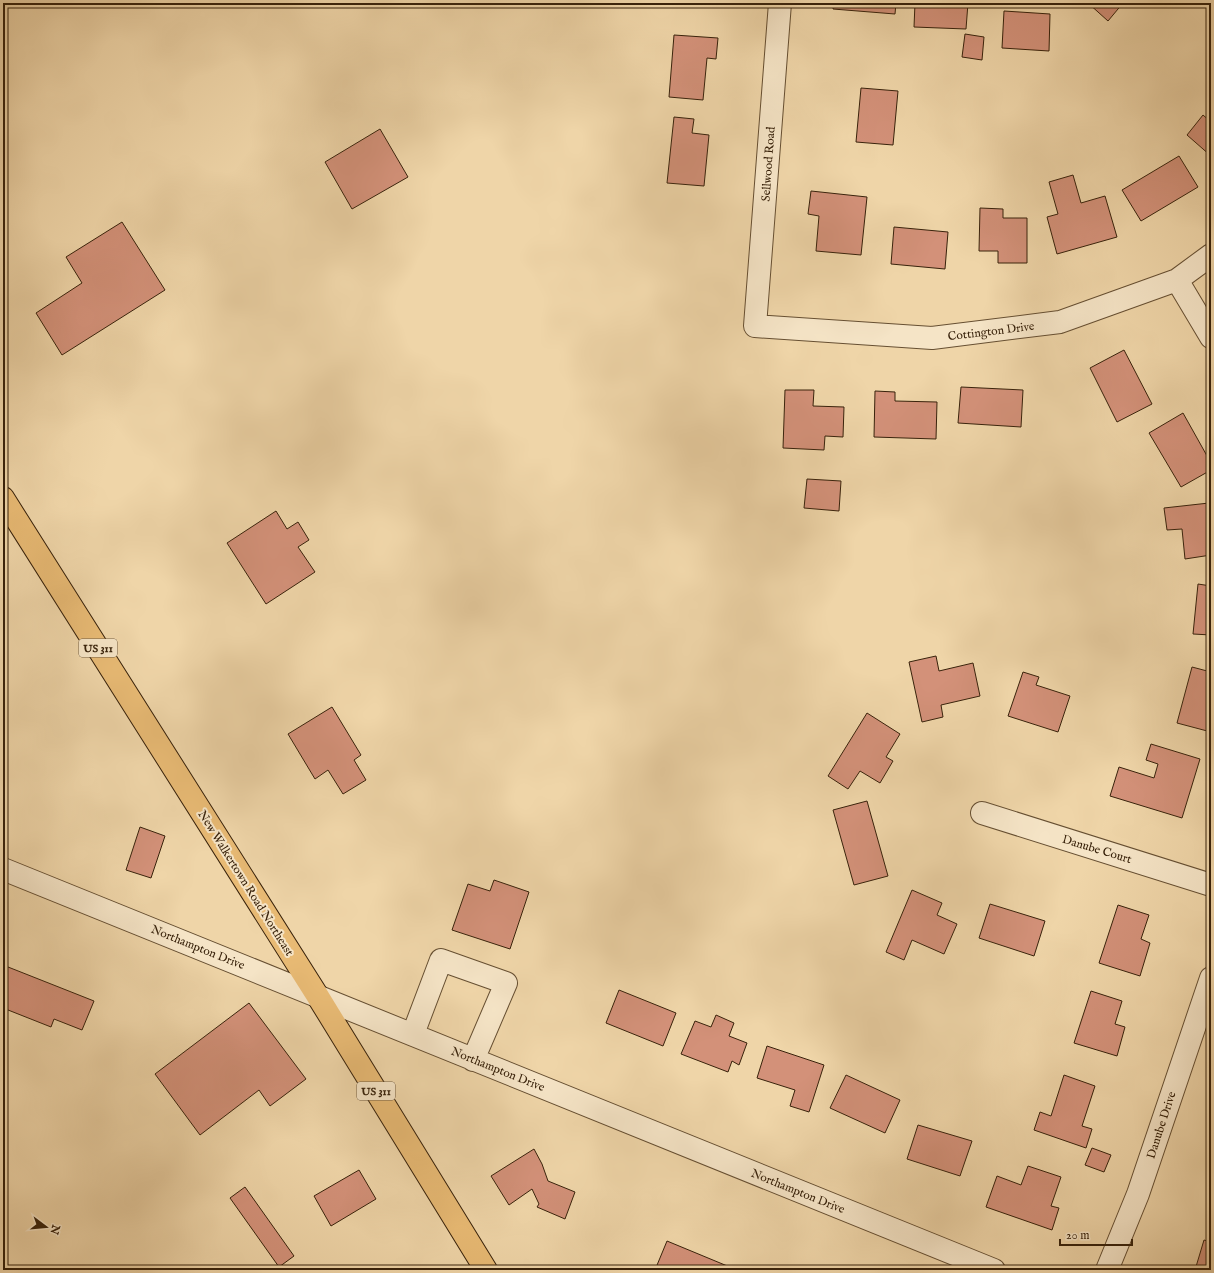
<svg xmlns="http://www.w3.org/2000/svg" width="1214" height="1273" font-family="'IM FELL English',serif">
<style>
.building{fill:#d39179;stroke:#38220b}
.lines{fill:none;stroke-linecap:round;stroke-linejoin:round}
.minor-casing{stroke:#664f32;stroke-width:24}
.major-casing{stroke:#38220b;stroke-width:24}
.minor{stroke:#f5e4c6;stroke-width:22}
.major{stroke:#e8ba74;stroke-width:22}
.labels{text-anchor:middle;stroke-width:4;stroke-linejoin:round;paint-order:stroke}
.shield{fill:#f5e4c6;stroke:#715c43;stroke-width:1}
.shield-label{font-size:11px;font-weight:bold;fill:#38220b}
.street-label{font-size:12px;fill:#38220b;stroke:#f5e4c6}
</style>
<rect width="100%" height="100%" fill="#efd5a8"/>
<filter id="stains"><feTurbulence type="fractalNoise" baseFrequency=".005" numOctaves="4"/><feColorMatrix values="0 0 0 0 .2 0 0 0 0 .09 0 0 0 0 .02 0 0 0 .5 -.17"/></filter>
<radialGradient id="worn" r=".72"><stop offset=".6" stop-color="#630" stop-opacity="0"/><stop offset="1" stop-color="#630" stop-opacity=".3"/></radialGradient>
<path class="building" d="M834,3H896L895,14L833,9Z
M915,3H968L966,29L914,27Z
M1088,3H1123L1108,21Z
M1004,11L1050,14L1049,51L1002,48Z
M965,34L984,37L982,60L962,57Z
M674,35L718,38L716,59L707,58L703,100L669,97Z
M861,88L898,91L893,145L856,142Z
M1203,115L1211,122V156L1187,135Z
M674,117L694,119L692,133L709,135L704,186L667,183Z
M380,129L408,177L352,209L325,162Z
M1179,156L1198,187L1141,221L1122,190Z
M1073,175L1081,203L1105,196L1117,237L1057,254L1047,217L1058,214L1049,182Z
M811,191L867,197L861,255L816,251L819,216L808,214Z
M980,208L1003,209V218H1027V263H998V251H979Z
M122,222L165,290L62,355L36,313L82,283L66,257Z
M894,227L948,232L945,269L891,264Z
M1124,350L1152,404L1117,422L1090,368Z
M961,387L1023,390L1021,427L958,423Z
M785,390H814L813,406L844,407L843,437L825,436L824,450L783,448Z
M875,391L895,392V401L937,402L936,439L874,437Z
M1183,413L1211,463V470L1181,487L1149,433Z
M807,479L841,481L839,511L804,508Z
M1209,503L1211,519V555L1185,559L1182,529L1167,530L1164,508Z
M276,511L287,529L298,522L309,540L298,547L315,572L266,604L227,543Z
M1198,584L1211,586V635L1193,634Z
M936,656L939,671L973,663L980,696L941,705L943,717L922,722L909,662Z
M1192,667L1211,672V732L1177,723Z
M1023,672L1039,677L1036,685L1070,696L1058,732L1008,716Z
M332,707L361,755L354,760L366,780L343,794L328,770L315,779L288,734Z
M867,713L900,734L886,757L893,761L880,783L860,771L848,789L828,776Z
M1151,744L1200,759L1182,818L1110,796L1119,767L1154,778L1158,764L1146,760Z
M867,801L888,876L854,885L833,810Z
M140,827L165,836L151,878L126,870Z
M494,880L529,892L510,949L452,930L468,884L490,891Z
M912,890L942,903L937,915L957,924L944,954L912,940L904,960L886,952Z
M990,904L1045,921L1034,956L979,938Z
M1118,905L1149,915L1141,939L1150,943L1140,976L1099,963Z
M3,965L94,1001L82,1030L54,1019L51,1027L3,1008Z
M619,990L676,1013L663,1046L606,1023Z
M1091,991L1122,1001L1115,1024L1125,1027L1117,1056L1074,1043Z
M249,1003L306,1079L270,1106L259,1090L200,1135L155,1074Z
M716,1015L734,1023L729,1036L747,1043L739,1065L732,1061L728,1072L681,1054L695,1021L711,1027Z
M767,1046L824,1065L809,1112L790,1106L795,1090L757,1078Z
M846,1075L900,1100L885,1133L830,1108Z
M1064,1075L1095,1086L1082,1126L1092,1129L1086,1148L1034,1130L1040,1112L1051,1116Z
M918,1125L972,1141L960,1176L907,1159Z
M1092,1148L1111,1155L1104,1172L1085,1165Z
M534,1149L542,1164L548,1181L575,1192L565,1219L537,1207L539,1204L532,1189L509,1205L491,1176Z
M1028,1166L1061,1177L1051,1206L1059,1208L1052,1230L986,1207L997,1176L1021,1185Z
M359,1170L376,1199L331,1226L314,1196Z
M245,1187L294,1256L279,1267L230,1198Z
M1204,1240L1211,1242V1270H1195Z
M667,1241L737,1270H655Z"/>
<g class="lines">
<g class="minor-casing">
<path id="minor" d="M780,3L755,326L932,338L1060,322L1177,280L1211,255
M1177,280L1211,337
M982,813L1211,885
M3,869L994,1270
M413,1034L441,960L506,983L473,1060
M1107,1270L1138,1194L1211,978"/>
</g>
<g class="major-casing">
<path id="major" d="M3,498L317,995L486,1270"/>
</g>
<use href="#minor" class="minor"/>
<use href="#major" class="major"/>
</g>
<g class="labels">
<g class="shield">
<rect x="79" y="639" width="38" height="18" rx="3"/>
<rect x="357" y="1082" width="38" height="18" rx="3"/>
</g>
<g class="shield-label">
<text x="98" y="652">US 311</text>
<text x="376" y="1095">US 311</text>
</g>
<g class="street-label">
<text transform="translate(768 164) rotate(-86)" y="4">Sellwood Road</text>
<text transform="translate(991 331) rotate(-7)" y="4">Cottington Drive</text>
<text transform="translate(1097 849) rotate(17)" y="4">Danube Court</text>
<text transform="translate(246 883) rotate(58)" y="4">New Walkertown Road Northeast</text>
<text transform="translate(198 947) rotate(22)" y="4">Northampton Drive</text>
<text transform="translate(498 1069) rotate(22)" y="4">Northampton Drive</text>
<text transform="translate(1161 1125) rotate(-72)" y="4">Danube Drive</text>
<text transform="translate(798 1191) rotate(22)" y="4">Northampton Drive</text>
</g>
</g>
<rect width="1214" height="1273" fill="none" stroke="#efd5a8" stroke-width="16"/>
<rect x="4" y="4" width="1206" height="1265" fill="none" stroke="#38220b" stroke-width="2"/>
<rect x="8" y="8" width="1198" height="1257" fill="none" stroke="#38220b"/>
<g transform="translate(46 1227) rotate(106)" stroke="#f5e4c6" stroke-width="3" paint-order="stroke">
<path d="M0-3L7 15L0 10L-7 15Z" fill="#38220b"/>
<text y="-6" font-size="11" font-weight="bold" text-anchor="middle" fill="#38220b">N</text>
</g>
<path d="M1060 1239v6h72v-6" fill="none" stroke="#38220b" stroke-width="2"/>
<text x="1066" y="1239" font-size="12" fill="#38220b" stroke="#f5e4c6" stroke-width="3" paint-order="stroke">20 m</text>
<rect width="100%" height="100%" filter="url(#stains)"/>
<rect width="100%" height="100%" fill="url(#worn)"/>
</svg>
